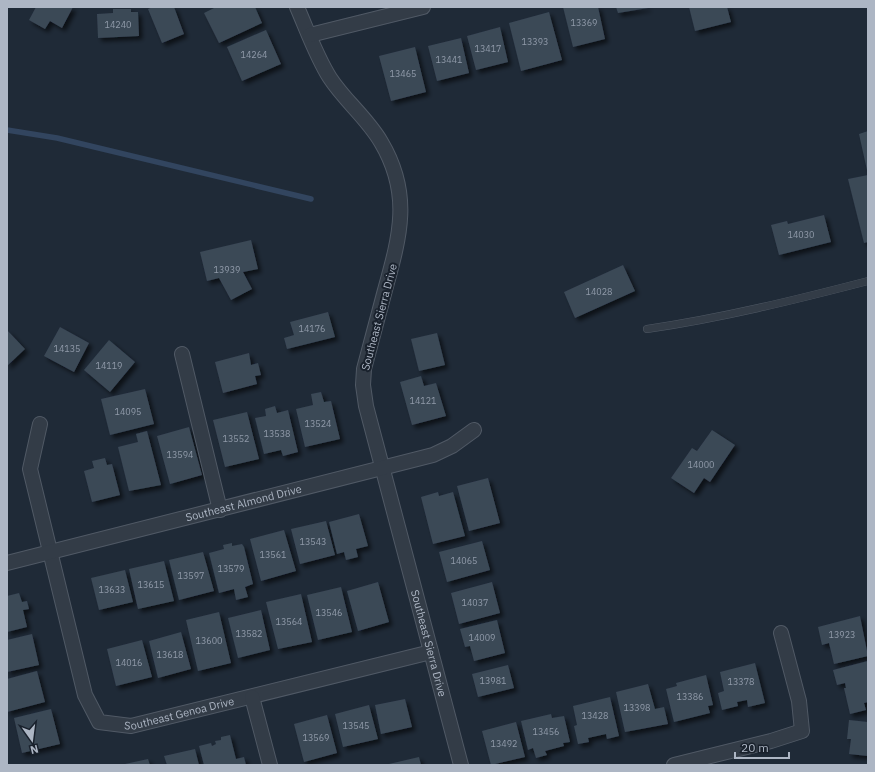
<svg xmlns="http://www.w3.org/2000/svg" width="875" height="772" font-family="'IBM Plex Sans',sans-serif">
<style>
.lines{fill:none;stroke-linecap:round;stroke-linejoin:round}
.stream{stroke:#32455f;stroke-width:5.5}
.building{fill:#3b4857;filter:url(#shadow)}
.lane-casing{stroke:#505965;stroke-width:8}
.street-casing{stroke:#505965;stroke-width:16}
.lane{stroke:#333c47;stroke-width:7}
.street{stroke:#333c47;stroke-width:14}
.labels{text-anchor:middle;stroke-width:4;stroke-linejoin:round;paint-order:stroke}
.number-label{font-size:9px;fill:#909aa9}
.street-label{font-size:11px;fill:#adb6c4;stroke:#19212c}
</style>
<defs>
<filter id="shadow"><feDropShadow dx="3.5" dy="3.5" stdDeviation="2" flood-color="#0009"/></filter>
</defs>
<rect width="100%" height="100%" fill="#1f2a37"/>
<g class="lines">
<path class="stream" d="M7,130L57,138L311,199"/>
</g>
<path class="building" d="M36,7H73L62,28L50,21L45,29L29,20Z
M153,7H174L184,34L162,43L148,9Z
M216,7H255L262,23L219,43L204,13Z
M563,7H598L605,39L573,47Z
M616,7H648V8L618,13Z
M689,7H727L731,22L695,31Z
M113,9H131V12H138L139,36L98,38L97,14L113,13Z
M549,12L562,60L521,71L509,23Z
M500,27L508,62L476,70L467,36Z
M266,30L281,64L242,81L227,47Z
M461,38L469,73L437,81L428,46Z
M415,47L426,92L391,101L379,56Z
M868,131V169L867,170L859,134Z
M868,175V242L864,243L848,179Z
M824,215L831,242L779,255L771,225L787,221L788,224Z
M251,240L258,269L243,272L252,289L231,300L219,278L207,281L200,252Z
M623,265L635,291L575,318L564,292Z
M328,312L335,337L287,349L284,338L294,335L290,322Z
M60,327L89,343L74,372L44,356Z
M7,330L25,349L7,366Z
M437,333L445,365L419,371L411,339Z
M109,340L135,362L110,392L84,370Z
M249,353L251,365L258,363L261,375L255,376L257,384L223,393L215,362Z
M421,376L424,386L436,383L446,416L412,425L400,382Z
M145,389L154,424L110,435L101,399Z
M321,392L324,402L331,401L340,439L305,447L296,409L313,405L311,394Z
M275,406L277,413L288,410L298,452L283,456L281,450L264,454L255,418L266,416L265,409Z
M247,412L259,459L225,467L213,420Z
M189,427L202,475L170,484L157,436Z
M712,430L735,445L710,482L704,478L694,493L671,478L692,448L697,451Z
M147,431L161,485L129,491L118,447L138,442L136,434Z
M105,458L107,465L112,464L120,495L92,502L84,471L94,468L92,461Z
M488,478L500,523L469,531L457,486Z
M438,492L439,496L453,492L465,536L433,544L421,497Z
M359,514L368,546L356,549L358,557L346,560L344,552L337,554L329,522Z
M326,521L335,555L300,564L291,529Z
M284,530L296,571L261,581L250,539Z
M482,541L490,570L447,582L439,552Z
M232,543V546L242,544L244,547L253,584L245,587L248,597L236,600L234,589L219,593L209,553L224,549L223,545Z
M203,552L214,591L179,600L169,560Z
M164,561L174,601L138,609L129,569Z
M125,570L133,602L99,610L91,578Z
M378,582L389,622L358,631L347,591Z
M492,582L500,613L459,624L451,593Z
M341,587L352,632L318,640L307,595Z
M19,593L22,602L27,601L29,609L23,610L27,627L7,632V596Z
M301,594L312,642L278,649L266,602Z
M261,610L270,650L238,658L228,618Z
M219,612L231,663L198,671L186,620Z
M860,616L868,656L834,664L829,643L822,645L818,627Z
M497,620L505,653L474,661L470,646L465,647L460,629Z
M181,632L191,669L158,678L149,641Z
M32,634L39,665L7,672V640Z
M142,640L152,677L116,686L107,649Z
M868,661V702L864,703L866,710L850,714L844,688H846L845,683L837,685L833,670Z
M755,663L765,703L748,707L747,700L737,702L738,706L722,710L718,693L724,691L720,672Z
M508,665L514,688L478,697L472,674Z
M37,671L45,702L7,712V679Z
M706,675L713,705L708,706L710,713L674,722L666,689L677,686L676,683Z
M648,684L655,709L664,707L668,724L625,732L616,692Z
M610,697L619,736L607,739L606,734L588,738L589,742L578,744L574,726L577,725L573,706Z
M405,699L412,727L381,734L375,705Z
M369,705L378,739L343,747L335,714Z
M51,709L60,744L22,753L14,718Z
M551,714L552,718L564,716L570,742L563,743L564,746L545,751L547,755L536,758L533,748L528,750L521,721Z
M327,715L337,753L304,762L294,724Z
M849,720L868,722V756L849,754L851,739H847Z
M516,722L525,757L491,765L482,731Z
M230,735L236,759L244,757L246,765H204L199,746L211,743L212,746L216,744L215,741L221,740V737Z
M195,749L199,765H167L164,756Z
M419,757L421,765H389V764Z
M148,759L150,765H125V764Z"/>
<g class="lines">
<g class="lane-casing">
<path id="lane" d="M647,329C722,318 795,300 868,281"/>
</g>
<g class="street-casing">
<g id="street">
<path id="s1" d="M297,7C307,30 317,58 330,78C345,101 367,118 381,142C412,194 400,236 385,290C378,317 371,343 364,369L363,385L366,406L461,765"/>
<path d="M310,35L423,7"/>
<path d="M182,354L220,510"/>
<path id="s2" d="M40,424L30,469L85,695L99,722L131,726L431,652"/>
<path id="s3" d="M7,563L433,455L452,446L474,430"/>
<path d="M252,697L270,765"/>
<path d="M674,765L771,741L802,731L799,701L781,633"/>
</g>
</g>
<use href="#lane" class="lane"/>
<use href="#street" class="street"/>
</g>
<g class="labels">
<g class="number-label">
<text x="584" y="26">13369</text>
<text x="118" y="28">14240</text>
<text x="535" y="45">13393</text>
<text x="488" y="52">13417</text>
<text x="254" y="58">14264</text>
<text x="449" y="63">13441</text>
<text x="403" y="77">13465</text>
<text x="801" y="238">14030</text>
<text x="227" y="273">13939</text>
<text x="599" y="295">14028</text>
<text x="312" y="332">14176</text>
<text x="67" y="352">14135</text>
<text x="109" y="369">14119</text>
<text x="423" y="404">14121</text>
<text x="128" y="415">14095</text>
<text x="318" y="427">13524</text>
<text x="277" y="437">13538</text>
<text x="236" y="442">13552</text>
<text x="180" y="458">13594</text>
<text x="701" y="468">14000</text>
<text x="313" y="545">13543</text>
<text x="273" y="558">13561</text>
<text x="464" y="564">14065</text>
<text x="231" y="572">13579</text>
<text x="191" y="579">13597</text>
<text x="151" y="588">13615</text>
<text x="112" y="593">13633</text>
<text x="475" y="606">14037</text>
<text x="329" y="616">13546</text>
<text x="289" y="625">13564</text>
<text x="249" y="637">13582</text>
<text x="842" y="638">13923</text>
<text x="482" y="641">14009</text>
<text x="209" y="644">13600</text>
<text x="170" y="658">13618</text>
<text x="129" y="666">14016</text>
<text x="493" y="684">13981</text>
<text x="741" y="685">13378</text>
<text x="690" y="700">13386</text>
<text x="637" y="711">13398</text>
<text x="595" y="719">13428</text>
<text x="356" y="729">13545</text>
<text x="546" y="735">13456</text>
<text x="316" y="741">13569</text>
<text x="504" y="747">13492</text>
</g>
<g class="street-label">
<text transform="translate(379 317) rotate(-75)" y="4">Southeast Sierra Drive</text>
<text dy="4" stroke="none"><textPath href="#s3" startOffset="244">Southeast Almond Drive</textPath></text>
<text dy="4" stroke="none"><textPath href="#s1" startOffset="678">Southeast Sierra Drive</textPath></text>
<text dy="4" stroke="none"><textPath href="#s2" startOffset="391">Southeast Genoa Drive</textPath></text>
</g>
</g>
<rect width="875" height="772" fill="none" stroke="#adb6c4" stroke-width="16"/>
<g transform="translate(32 740) rotate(166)" stroke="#19212c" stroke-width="3" paint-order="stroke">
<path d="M0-3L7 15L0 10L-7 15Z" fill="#adb6c4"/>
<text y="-6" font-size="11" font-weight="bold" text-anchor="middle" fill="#adb6c4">N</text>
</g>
<path d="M735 752v6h54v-6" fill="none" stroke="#adb6c4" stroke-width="2"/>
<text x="741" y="752" font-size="12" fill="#adb6c4" stroke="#19212c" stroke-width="3" paint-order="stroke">20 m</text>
</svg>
